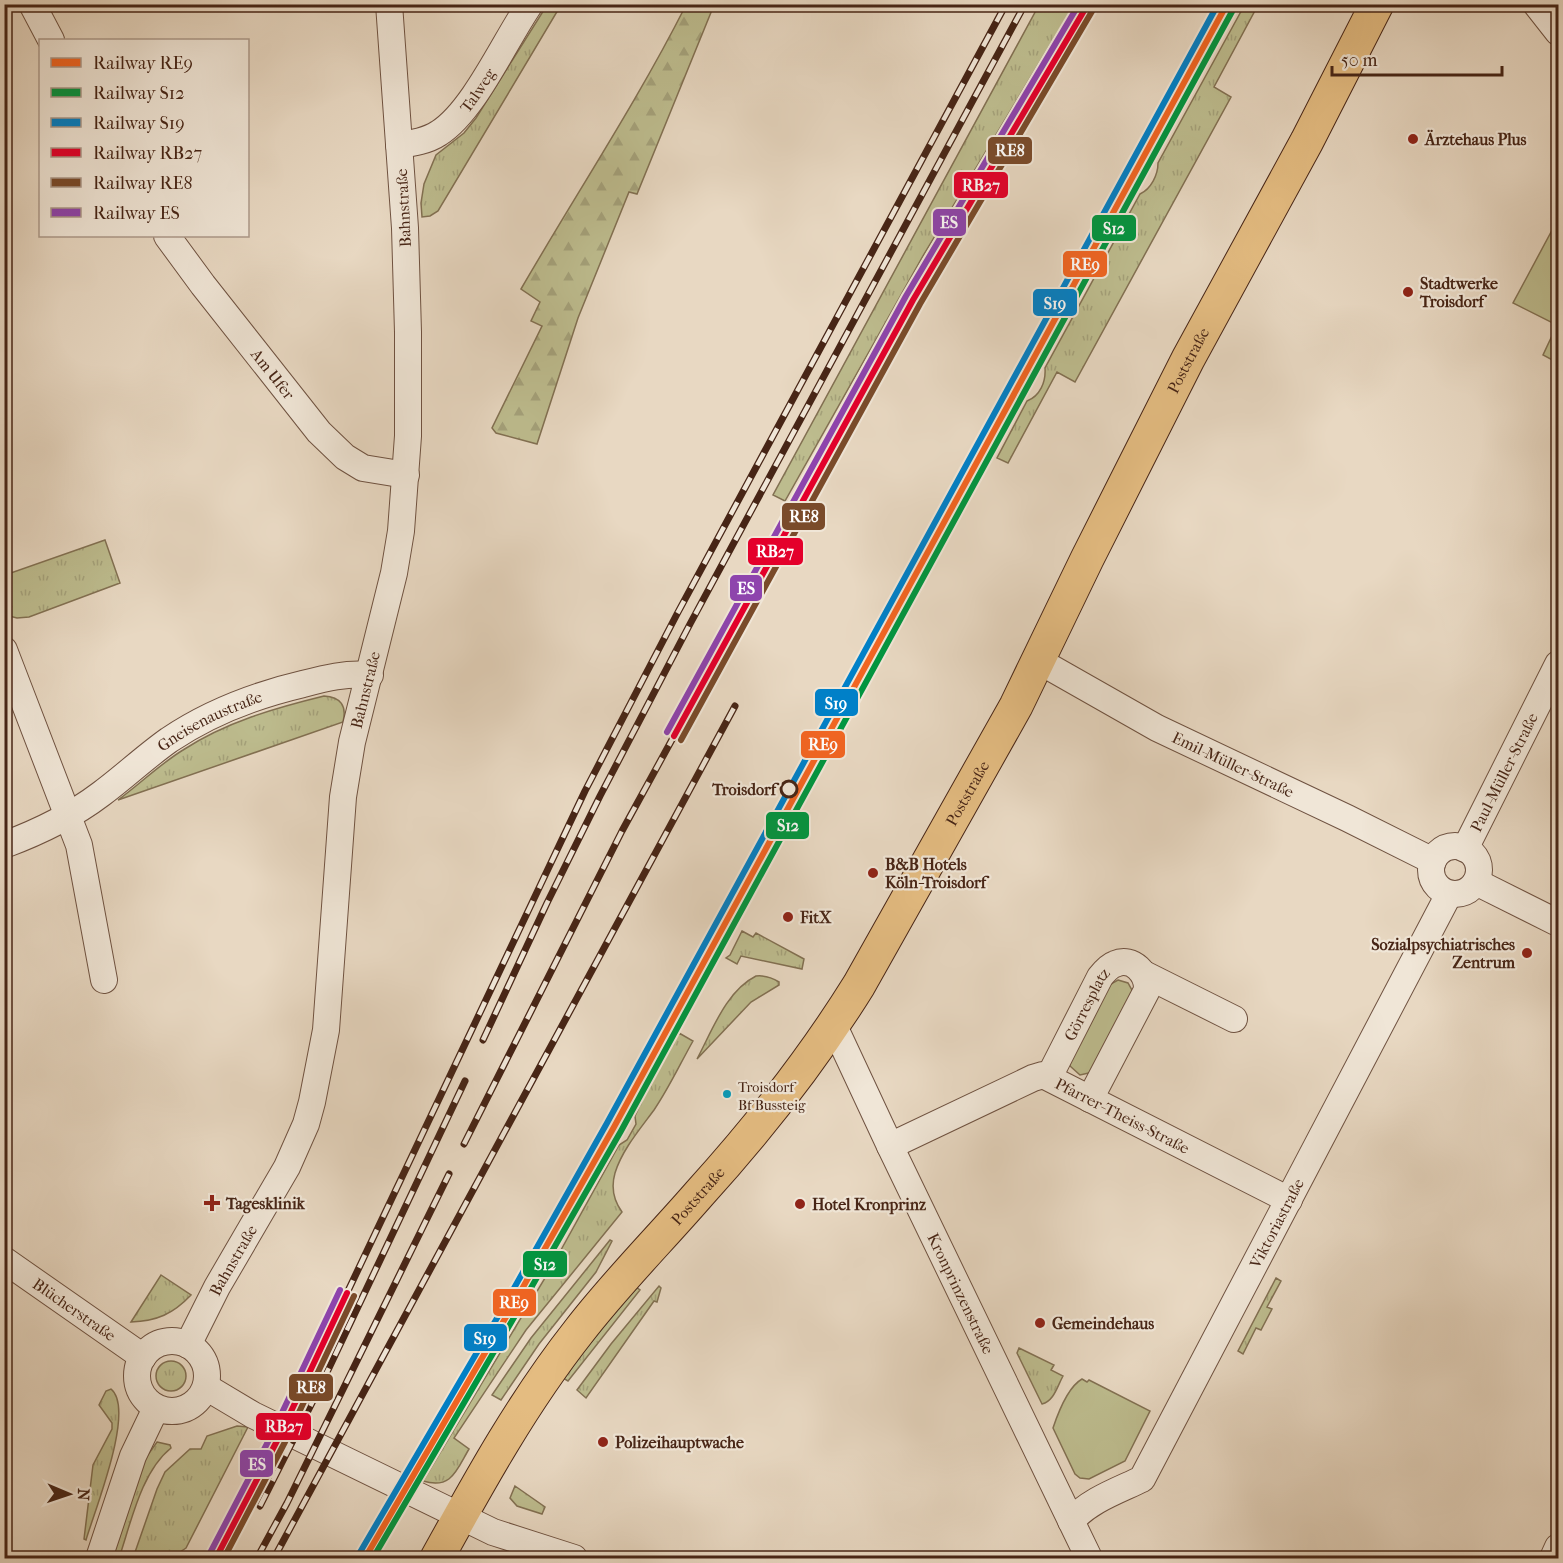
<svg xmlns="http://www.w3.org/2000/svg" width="1563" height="1563" font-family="'IM FELL French Canon',serif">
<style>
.grass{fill:url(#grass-tufts);stroke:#827052;stroke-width:1.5}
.forest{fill:url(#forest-firs);stroke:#827052;stroke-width:1.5}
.park{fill:#bdbc8e;stroke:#827052;stroke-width:1.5}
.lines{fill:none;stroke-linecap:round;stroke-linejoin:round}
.minor-casing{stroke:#6f5241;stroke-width:28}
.primary-casing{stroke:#472516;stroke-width:35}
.minor{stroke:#f0e6d7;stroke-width:26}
.primary{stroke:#e4bc81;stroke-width:33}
.rail-casing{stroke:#472516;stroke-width:7}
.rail{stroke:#f0e6d7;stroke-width:4.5;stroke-dasharray:14;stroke-linecap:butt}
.rail-1-casing{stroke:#f0e6d7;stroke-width:10}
.rail-2-casing{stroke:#f0e6d7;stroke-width:10}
.rail-3-casing{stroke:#f0e6d7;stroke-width:10}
.rail-4-casing{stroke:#f0e6d7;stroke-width:10}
.rail-5-casing{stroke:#f0e6d7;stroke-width:10}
.rail-6-casing{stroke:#f0e6d7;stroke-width:10}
.rail-1{stroke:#f26522;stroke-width:6}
.rail-2{stroke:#009640;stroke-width:6}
.rail-3{stroke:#0080c8;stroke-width:6}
.rail-4{stroke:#e4002b;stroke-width:6}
.rail-5{stroke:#7a4b2a;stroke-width:6}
.rail-6{stroke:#8e44ad;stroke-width:6}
.poi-dot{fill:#8f2418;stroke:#f0e6d7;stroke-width:2}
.stop-dot{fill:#f0e6d7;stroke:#472516;stroke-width:3}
.bus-dot{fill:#079cbc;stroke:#f0e6d7;stroke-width:2}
.labels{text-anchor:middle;stroke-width:4.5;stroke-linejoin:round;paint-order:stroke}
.bus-label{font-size:14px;fill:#472516;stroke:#f0e6d7;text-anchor:start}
.street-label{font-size:16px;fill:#472516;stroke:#f0e6d7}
.poi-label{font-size:16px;font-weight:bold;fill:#472516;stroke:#f0e6d7;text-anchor:start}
.stop-label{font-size:16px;font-weight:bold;fill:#472516;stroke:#f0e6d7;text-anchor:end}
.line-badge{stroke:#f0e6d7;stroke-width:2}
.badge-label{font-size:16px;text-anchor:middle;font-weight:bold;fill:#fff}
</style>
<defs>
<pattern id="grass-tufts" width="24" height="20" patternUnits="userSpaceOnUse" patternTransform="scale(1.5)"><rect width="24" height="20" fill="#bdbc8e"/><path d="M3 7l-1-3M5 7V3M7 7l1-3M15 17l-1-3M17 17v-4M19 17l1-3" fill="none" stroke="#a4a17a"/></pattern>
<pattern id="forest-firs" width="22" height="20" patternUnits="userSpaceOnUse" patternTransform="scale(1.5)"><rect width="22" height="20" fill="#bdbc8e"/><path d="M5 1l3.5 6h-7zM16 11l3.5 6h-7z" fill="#a4a17a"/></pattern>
</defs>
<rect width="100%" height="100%" fill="#e8d8c2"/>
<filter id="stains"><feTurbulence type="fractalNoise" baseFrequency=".00333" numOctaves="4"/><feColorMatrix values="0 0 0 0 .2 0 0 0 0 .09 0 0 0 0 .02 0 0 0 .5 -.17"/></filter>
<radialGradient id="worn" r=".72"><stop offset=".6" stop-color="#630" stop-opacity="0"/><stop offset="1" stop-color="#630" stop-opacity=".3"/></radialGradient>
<path class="grass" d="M547,5H561L438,211L430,216L422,217L421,203L424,184L436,155L464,133L476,118Z
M1039,5H1074L923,256L785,501L773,495Z
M1246,5H1258L1214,87L1231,97L1075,382L1057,372L1008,463L997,458L1027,401C1040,396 1046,382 1045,368L1140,194C1151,189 1158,175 1158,163L1244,6Z
M105,540L120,583L29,617L17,618L5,615V575Z
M324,696C341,697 347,706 343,722L118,800C140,784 160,764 183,750C226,722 275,708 324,696Z
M742,931L753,937L756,933L804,959L802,969L741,956L737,964L726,958L730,955Z
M756,976C765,975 771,977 779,982V985L751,1002L697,1059C712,1031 726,991 756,976Z
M679,1033L693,1041C680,1064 669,1088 654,1110C640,1129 622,1150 615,1173C611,1187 614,1201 622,1212L526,1330L454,1438L469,1449C457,1469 452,1490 423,1481L551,1268L619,1145L627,1140L636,1124L635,1116L648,1087Z
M610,1240L612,1241L596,1272L539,1344L501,1400L492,1395L531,1338Z
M161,1275L191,1295C173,1314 157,1321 131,1322Z
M1276,1278L1281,1281L1267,1307L1272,1309L1261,1330L1256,1328L1243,1354L1238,1351Z
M659,1286L661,1288L657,1302L654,1301L586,1398L577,1390L611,1344Z
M636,1287L640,1290L568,1381L563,1378L608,1320Z
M1019,1348L1054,1365L1051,1370L1063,1376C1057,1387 1054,1401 1042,1404L1017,1353Z
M156 1376a15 15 0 1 1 30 0a15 15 0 1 1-30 0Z
M111,1389C136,1409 94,1512 86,1540L84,1539L93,1465L112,1429V1423L99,1405L106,1391Z
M237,1426L248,1427L186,1548L180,1552L176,1558H133L157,1489L165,1472L190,1449H201L207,1436Z
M157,1442L170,1445L171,1448C141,1472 131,1523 119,1558H108L142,1463Z
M515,1486L545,1507L542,1514L517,1506L510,1498Z"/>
<path class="forest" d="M686,5H714L637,194L629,192L578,318L537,444L496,433L492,428L542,326L531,321L540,302L521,289C576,194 637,102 686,5Z"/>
<path class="park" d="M1558,219V363L1543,355L1557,325L1513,303Z
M1118,980L1128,983L1133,992L1093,1072L1080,1075L1070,1066L1071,1059L1109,985Z
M1082,1379L1087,1382L1089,1380L1150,1411L1125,1461L1089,1479L1080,1478L1075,1474L1053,1428C1058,1413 1068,1387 1082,1379Z"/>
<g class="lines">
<g class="minor-casing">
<g id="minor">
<path d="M32,4L51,40"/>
<path d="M1536,4L1558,32"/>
<path id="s1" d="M399,145C413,143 427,141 439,133C474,111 505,40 530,4"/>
<path id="s2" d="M167,236L203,285L319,432L345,457L363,468L406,475"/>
<path d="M4,650L79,845L104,980"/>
<path id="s3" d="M1039,661L1157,728L1347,818L1433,861"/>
<path id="s4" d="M4,845C39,832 72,816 101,794C124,777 145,757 169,740C209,713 256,695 303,684C326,678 345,673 370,675"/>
<circle cx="1455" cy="870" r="24"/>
<path id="s5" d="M1465,849L1558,664"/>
<path d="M1476,882L1558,923"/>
<path d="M1144,974L1234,1019"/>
<path id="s6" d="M834,1026L890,1146L1089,1558"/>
<path id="s7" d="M1049,1077L1100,977C1104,972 1109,966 1115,964C1133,956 1148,974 1147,990L1090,1099"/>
<path id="s8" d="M890,1146L1033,1078L1043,1075L1289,1200"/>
<path id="s9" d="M4,1260L143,1357"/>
<circle cx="172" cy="1376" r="35"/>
<path id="s10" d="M188,1345L217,1287L287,1167L306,1124L312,1102L326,1030L343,797L352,742L394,573L401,531L408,436V332L405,228L389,4"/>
<path d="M206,1387L253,1415L493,1532L574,1558"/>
<path id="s11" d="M1071,1521C1090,1500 1117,1491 1142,1479L1449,894"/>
<path d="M99,1558L133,1456L156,1408"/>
<path d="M1553,1558L1558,1547"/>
</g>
</g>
<g class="primary-casing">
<g id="primary">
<path id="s12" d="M437,1558C480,1480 523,1402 579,1331C616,1283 659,1240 699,1194C758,1129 813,1059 859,985L1016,706L1087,559L1188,359L1307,141L1377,4"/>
</g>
</g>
<use href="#minor" class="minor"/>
<use href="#primary" class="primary"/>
<g class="rail-casing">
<path id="rail" d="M483,1040L547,903L600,796L690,624L1025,4
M464,1144L622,831L674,736
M347,1293L585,791L677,614L1006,4
M260,1506L319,1389L465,1081
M257,1558L287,1503L449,1174
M274,1558L735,706"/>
</g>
<use href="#rail" class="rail"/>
<g class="rail-1-casing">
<path id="rail-1" d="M365,1558L506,1317L614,1127L1227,4"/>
</g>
<g class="rail-2-casing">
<path id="rail-2" d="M373,1558L512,1321L621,1131L1234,8"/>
</g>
<g class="rail-3-casing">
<path id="rail-3" d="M359,1554L500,1313L607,1123L1218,4"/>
</g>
<g class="rail-4-casing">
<path id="rail-4" d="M674,736L913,300L1088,4
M216,1558L278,1439L347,1293"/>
</g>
<g class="rail-5-casing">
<path id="rail-5" d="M681,740L920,304L1094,8
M224,1558L285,1442L354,1296"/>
</g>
<g class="rail-6-casing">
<path id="rail-6" d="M667,732L906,296L1079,4
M209,1555L271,1436L340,1290"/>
</g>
<use href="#rail-1" class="rail-1"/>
<use href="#rail-2" class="rail-2"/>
<use href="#rail-3" class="rail-3"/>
<use href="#rail-4" class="rail-4"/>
<use href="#rail-5" class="rail-5"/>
<use href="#rail-6" class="rail-6"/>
</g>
<g class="poi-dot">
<circle cx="1413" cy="139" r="6"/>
<circle cx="1408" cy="292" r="6"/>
<circle cx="873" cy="873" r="6"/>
<circle cx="788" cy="917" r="6"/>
<circle cx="1527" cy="953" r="6"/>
<path d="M209 1194h6v6h6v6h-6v6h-6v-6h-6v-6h6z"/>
<circle cx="800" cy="1204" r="6"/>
<circle cx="1040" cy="1323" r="6"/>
<circle cx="603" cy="1442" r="6"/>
</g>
<circle class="stop-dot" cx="789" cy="789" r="8"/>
<circle class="bus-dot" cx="727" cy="1094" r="5"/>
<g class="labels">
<g class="bus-label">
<text x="738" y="1092">Troisdorf<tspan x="738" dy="18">Bf Bussteig</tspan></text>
</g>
<g class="street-label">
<text dy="6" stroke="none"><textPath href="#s1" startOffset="100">Talweg</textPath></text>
<text transform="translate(403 208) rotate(-93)" y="6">Bahnstraße</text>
<text dy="6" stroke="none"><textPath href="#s12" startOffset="1420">Poststraße</textPath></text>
<text dy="6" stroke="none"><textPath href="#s2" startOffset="174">Am Ufer</textPath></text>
<text dy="6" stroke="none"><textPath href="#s10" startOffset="690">Bahnstraße</textPath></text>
<text dy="6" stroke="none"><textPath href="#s4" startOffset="242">Gneisenaustraße</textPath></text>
<text dy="6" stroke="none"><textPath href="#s3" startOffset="220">Emil-Müller-Straße</textPath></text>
<text dy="6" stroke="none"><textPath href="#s5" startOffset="86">Paul-Müller-Straße</textPath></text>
<text dy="6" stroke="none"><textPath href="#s12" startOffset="934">Poststraße</textPath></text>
<text dy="6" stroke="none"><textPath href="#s7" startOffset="82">Görresplatz</textPath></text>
<text dy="6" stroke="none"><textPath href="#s8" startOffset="258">Pfarrer-Theiss-Straße</textPath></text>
<text dy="6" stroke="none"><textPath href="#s12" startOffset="448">Poststraße</textPath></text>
<text dy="6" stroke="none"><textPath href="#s11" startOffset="372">Viktoriastraße</textPath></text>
<text dy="6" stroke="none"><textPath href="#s10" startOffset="96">Bahnstraße</textPath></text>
<text dy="6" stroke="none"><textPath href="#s6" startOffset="296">Kronprinzenstraße</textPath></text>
<text dy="6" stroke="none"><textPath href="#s9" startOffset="86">Blücherstraße</textPath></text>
</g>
<g class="poi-label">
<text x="1425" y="145">Ärztehaus Plus</text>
<text x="1420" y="289">Stadtwerke<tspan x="1420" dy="18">Troisdorf</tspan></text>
<text x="885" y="870">B&amp;B Hotels<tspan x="885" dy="18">Köln-Troisdorf</tspan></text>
<text x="800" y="923">FitX</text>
<text x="1515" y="950" text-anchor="end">Sozialpsychiatrisches<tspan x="1515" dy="18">Zentrum</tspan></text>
<text x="226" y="1209">Tagesklinik</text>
<text x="812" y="1210">Hotel Kronprinz</text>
<text x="1052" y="1329">Gemeindehaus</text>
<text x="615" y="1448">Polizeihauptwache</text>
</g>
<g class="stop-label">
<text x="776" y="795">Troisdorf</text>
</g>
</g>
<g class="line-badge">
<rect x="987" y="136" width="46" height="29" rx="6" fill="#7a4b2a"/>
<rect x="953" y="171" width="56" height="28" rx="6" fill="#e4002b"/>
<rect x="932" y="208" width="35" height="29" rx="6" fill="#8e44ad"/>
<rect x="1091" y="214" width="46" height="28" rx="6" fill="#009640"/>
<rect x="1062" y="250" width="46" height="28" rx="6" fill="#f26522"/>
<rect x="1032" y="288" width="46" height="29" rx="6" fill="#0080c8"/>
<rect x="781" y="502" width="45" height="29" rx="6" fill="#7a4b2a"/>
<rect x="747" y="537" width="57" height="29" rx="6" fill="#e4002b"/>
<rect x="729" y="574" width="34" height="28" rx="6" fill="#8e44ad"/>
<rect x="814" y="688" width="45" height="29" rx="6" fill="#0080c8"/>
<rect x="800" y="730" width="46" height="29" rx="6" fill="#f26522"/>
<rect x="765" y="811" width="45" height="29" rx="6" fill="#009640"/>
<rect x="522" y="1250" width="46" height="28" rx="6" fill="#009640"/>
<rect x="492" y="1288" width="45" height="29" rx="6" fill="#f26522"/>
<rect x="463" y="1323" width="45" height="29" rx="6" fill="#0080c8"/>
<rect x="288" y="1373" width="46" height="29" rx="6" fill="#7a4b2a"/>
<rect x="255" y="1412" width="57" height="29" rx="6" fill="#e4002b"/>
<rect x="239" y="1449" width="35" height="29" rx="6" fill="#8e44ad"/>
</g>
<g class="badge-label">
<text x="1010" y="156">RE8</text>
<text x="981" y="191">RB27</text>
<text x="949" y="228">ES</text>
<text x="1114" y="234">S12</text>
<text x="1085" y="270">RE9</text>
<text x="1055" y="309">S19</text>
<text x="804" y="522">RE8</text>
<text x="775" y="557">RB27</text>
<text x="746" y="594">ES</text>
<text x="836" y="709">S19</text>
<text x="823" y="750">RE9</text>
<text x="788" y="831">S12</text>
<text x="545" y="1270">S12</text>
<text x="514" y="1308">RE9</text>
<text x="485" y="1344">S19</text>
<text x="311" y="1393">RE8</text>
<text x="284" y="1432">RB27</text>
<text x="257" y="1470">ES</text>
</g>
<rect width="1563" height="1563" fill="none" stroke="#e8d8c2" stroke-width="24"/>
<rect x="6" y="6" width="1551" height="1551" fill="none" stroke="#472516" stroke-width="3"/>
<rect x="12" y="12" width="1539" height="1539" fill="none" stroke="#472516" stroke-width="1.5"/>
<rect x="39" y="39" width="210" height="198" fill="#f0e6d7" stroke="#ac998a" stroke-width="1.5"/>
<rect x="51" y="58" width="30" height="9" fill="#f26522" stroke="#ac998a" stroke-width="1.5"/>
<text x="93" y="69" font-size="18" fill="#472516">Railway RE9</text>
<rect x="51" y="88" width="30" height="9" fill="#009640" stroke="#ac998a" stroke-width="1.5"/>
<text x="93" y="99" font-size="18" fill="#472516">Railway S12</text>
<rect x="51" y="118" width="30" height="9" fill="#0080c8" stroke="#ac998a" stroke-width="1.5"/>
<text x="93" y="129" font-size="18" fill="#472516">Railway S19</text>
<rect x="51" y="148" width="30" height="9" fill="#e4002b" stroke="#ac998a" stroke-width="1.5"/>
<text x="93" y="159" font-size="18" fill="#472516">Railway RB27</text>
<rect x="51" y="178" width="30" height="9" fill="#7a4b2a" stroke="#ac998a" stroke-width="1.5"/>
<text x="93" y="189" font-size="18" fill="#472516">Railway RE8</text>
<rect x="51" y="208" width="30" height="9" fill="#8e44ad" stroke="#ac998a" stroke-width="1.5"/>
<text x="93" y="219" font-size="18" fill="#472516">Railway ES</text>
<g transform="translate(69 1494) rotate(92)" stroke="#f0e6d7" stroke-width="4.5" paint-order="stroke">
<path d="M0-4.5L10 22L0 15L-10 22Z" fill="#472516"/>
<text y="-9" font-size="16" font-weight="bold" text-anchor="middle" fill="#472516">N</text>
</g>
<path d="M1332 66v9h170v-9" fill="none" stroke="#472516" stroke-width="3"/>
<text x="1341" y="66" font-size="18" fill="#472516" stroke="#f0e6d7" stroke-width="4.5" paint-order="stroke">50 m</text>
<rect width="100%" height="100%" filter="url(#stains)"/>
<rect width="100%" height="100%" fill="url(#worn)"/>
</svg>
